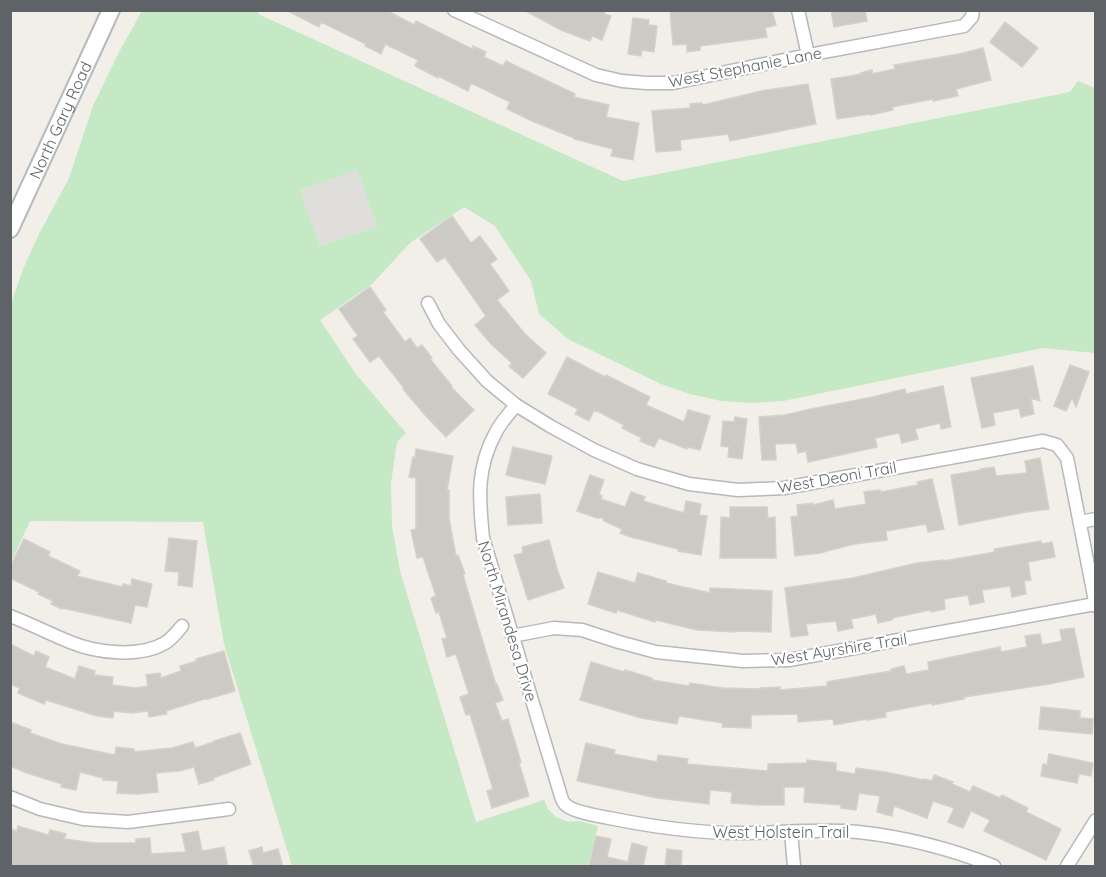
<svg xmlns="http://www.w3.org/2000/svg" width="1106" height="877" font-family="Quicksand,sans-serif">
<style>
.industrial{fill:#e0deda}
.green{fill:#c5e8c5;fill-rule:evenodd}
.building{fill:#cccac5;stroke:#d6d1c6;stroke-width:1.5}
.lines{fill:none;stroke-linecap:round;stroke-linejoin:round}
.street-casing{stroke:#b5b8bc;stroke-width:15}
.secondary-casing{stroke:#b6babf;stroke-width:20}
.street{stroke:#fff;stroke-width:12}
.secondary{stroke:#fff;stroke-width:16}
.labels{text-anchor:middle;stroke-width:4.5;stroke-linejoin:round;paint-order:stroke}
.street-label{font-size:16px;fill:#5f6368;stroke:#fff}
</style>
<rect width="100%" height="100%" fill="#f1efe8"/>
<path class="industrial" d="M357,170L377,226L320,246L300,190Z"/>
<path class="green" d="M142,11H259L258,14L623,181L1070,92L1078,81L1095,88V354L1094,353L1043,348L783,401L752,403L721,401L690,394L661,384L568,339L539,314L531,281L495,226L464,207L410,243L372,284L320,320L355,373L406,433L397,442L391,483L392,526L400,571L476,822L544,800L548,809L556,817L568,822L579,821L598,826L588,866H292L224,644L203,522L30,521L11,562V304L23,269L39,234L69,178L93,106L119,52ZM357,170L377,226L320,246L300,190Z"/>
<path class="building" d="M286,10H386L414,25L416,21L472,49L473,46L486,52L484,57L503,66L506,61L575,94L574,97L609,105L606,117L639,123L633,160L611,156L613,149L574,139V138L532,121L507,109L510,102L471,83L468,91L438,76V78L415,66L418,60L385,44L381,54L365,46L366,44L321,22L319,27Z
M524,10H605L604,14L611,16L602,40L592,36L590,41L561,30Z
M670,10H772L776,25L765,28L767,37L700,46V50L687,52V44L673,45Z
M831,10H865L867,21L834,27Z
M633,18L649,20L648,25L657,26L654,52L642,50L641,56L628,54Z
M1005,22L1038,48L1022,67L990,42Z
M983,48L991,80L956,89L958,96L933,101V99L892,107L893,110L871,115V114L837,119L831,79L862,74L861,73L872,70V74L895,69L894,65L959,54Z
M808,84L816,124L730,141L728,134L680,140L681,150L656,152L652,111L690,108V104L702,103L703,105L761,91Z
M452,216L471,243L480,236L497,259L490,264L509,291L497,300L525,334L546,353L523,378L509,366L512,363L491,344L475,325L486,316L445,257L437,262L420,239Z
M370,287L386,310L383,312L405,342L410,338L417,348L422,345L432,358L430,359L452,386L451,387L474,410L446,437L425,415L403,389L404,388L379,356L370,362L353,339L358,336L339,309Z
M567,357L605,377L606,375L650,397L646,405L684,422L688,410L710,416L700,450L687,447V449L659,438L654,447L640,441L642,438L622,428L624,425L601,413L594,410L589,421L575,414L578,409L548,394Z
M1070,365L1089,372L1076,407L1072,398L1066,411L1054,406Z
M1033,366L1040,401L1031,398L1034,414L1021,417L1019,408L993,413L995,425L982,428L971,378Z
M943,386L951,427L941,429L940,423L915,429L918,439L902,443L899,433L875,438L877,447L808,462L806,451L798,453L796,443L775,444L776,460H762L759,417L785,415L811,409L873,397L905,389L906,394Z
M735,417L747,419L742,459L728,457L729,447L721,446L723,421L734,422Z
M513,447L552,456L545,484L506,475Z
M416,449L453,456L447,490H449V519L456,556L458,555L465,574L463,575L476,619L496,685L497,684L503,700L495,703L502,721L508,719L521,762L519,763L529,796L492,808L487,791L493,789L470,714L466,715L460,697L469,694L456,654L447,657L442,639L447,638L439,612L436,613L431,598L436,596L423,557L417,558L411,530L416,529V478L409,477L413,457L415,458Z
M1040,458L1049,509L1026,512L959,525L951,475L981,470V469L994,467L996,476L1027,473L1025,461Z
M590,475L604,480L599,494L602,496L601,499L625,507L631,492L645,497L643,501L684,513L686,501L701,504L699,515L707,516L701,555L678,551V549L631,537L620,533L622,529L604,521L603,518H597L577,511Z
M932,479L944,529L928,532L926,524L886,531L887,540L854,544L820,553L795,556L791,517L798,516L797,505L813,503V505L833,500L835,509L866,504L864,492L880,490L881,492L918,485L917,482Z
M540,494L542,523L508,525L506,497Z
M730,507H767L768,518L775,517L776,558H720L721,517L730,518Z
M169,538L197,541L192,587L178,585L179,572L165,571Z
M24,539L50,552L48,556L80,571L77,576L122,587L123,584L131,586L132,579L152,584L147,607L135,605L131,623L62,608V609L51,604L53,601L38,594L39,592L10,578V567Z
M549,540L558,572L564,588L528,600L514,555L523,553L522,547Z
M1041,541L1042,544L1052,542L1055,557L1028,562L1031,580L1024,581L1026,594L1012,597L1010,586L982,590L984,602L970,605L968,595L944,599L945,609L931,612L930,610L892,618V620L878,623L876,614L851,619L853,628L838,631L836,621L806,624L808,635L791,637L785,588L853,578L917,563L944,560V561L995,552L994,549Z
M598,572L635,583L638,573L666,581V583L710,593V588L772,591L771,632L736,631V632L697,630L656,620L655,622L617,610L616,613L588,604Z
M1074,628L1084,677L1049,684L964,697V699L932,705V703L885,712L886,717L867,720V719L834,725L833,719L798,722V714L751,715V728L722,727L723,723L679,716L677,724L641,718L580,700L591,662L624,672L625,670L652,678V680L689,686L690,683L723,688L761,689V688L780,687V690L827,686V682L891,671V669L904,666L906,674L929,670L928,662L1000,647L1001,652L1027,647L1025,636L1040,634L1042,645L1062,641L1060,630Z
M10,644L34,656L36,651L49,657L45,667L75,679L79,666L95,671L94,675L113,677L112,685L135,688L148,686L146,675L160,673L161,678L181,671L180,666L197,661L196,659L224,651L235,691L208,699V698L166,711L167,714L149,717L148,711L132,713L114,711L113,718L97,716L46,700L44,704L18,693L20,688L10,684Z
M1041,707L1080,711V718L1093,719L1092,734L1039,729Z
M10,722L31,730L30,733L62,744L115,755L116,747L134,749V752L172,748L193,742L195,748L214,742V741L240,733L251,764L213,778L214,780L199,784L194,767L179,771L156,773L158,792L137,794L117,793L118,781L103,780V778L80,772L76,790L61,787L62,784L27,773L10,766Z
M586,743L615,750L614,754L657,762L658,755L688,759L687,764L768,771V764L807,763V760L836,763V771L855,774L856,768L885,772L924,780V779L932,781L934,775L953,782L952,784L970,792L973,786L1000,798L1002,795L1028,808L1026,812L1061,829L1046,860L984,831L990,820L971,811L963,828L948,822L954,808L933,801L927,818L894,806L892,816L877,812L880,796L859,793L856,810L841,808V805L804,802L805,787H784V805H760L731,803L732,792L710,790L709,804L657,798L577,781Z
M1049,754L1093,763L1091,776L1079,774L1077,783L1041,776L1043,764L1047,765Z
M18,826L48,835L50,830L66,834L64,839L94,843H136V839L150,838L151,854L186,852L182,834L198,831L202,851L224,847L228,867H10V829L17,831Z
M596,836L611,839L607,857L628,862L632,843L647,847L643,867H589Z
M262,847L263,853L278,849L283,867H254L249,851Z
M667,849L682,851L681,867H665Z"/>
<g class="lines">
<g class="street-casing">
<path id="street" d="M454,10L596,75L622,81L646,83H673L808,55L964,26L972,17L973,10
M798,10L808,55
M428,303L439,324L459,350L487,381L516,405L550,426L594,450L637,469L689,484L738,490L784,488L1043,441L1057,445L1067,458L1096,606
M516,405C509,414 501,422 496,432C476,468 479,499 483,538L560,793C561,797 563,803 566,805C573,812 599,816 609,818C654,827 699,834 745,833C782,833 821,828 858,832C905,837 951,849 994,866
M1080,522L1096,519
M10,616C31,624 50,634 70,642C96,653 140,658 165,643C172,639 177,632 182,626
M512,636L554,628L582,630L619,642L656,652L743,661L789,660L1095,604
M10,797L40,809L83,819L128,822L229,809
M791,832L794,866
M1067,866L1096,820"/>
</g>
<g class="secondary-casing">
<g id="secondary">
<path id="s1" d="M10,229L111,10"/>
</g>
</g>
<use href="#street" class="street"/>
<use href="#secondary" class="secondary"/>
</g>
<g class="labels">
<g class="street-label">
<text transform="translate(745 67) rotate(-11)" y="6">West Stephanie Lane</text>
<text dy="6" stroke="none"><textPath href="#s1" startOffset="120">North Gary Road</textPath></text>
<text transform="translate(837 477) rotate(-10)" y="6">West Deoni Trail</text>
<text transform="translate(508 621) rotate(73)" y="6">North Mirandesa Drive</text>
<text transform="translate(839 649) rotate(-9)" y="6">West Ayrshire Trail</text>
<text x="781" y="838">West Holstein Trail</text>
</g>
</g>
<rect width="1106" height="877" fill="none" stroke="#5f6368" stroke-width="24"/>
</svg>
